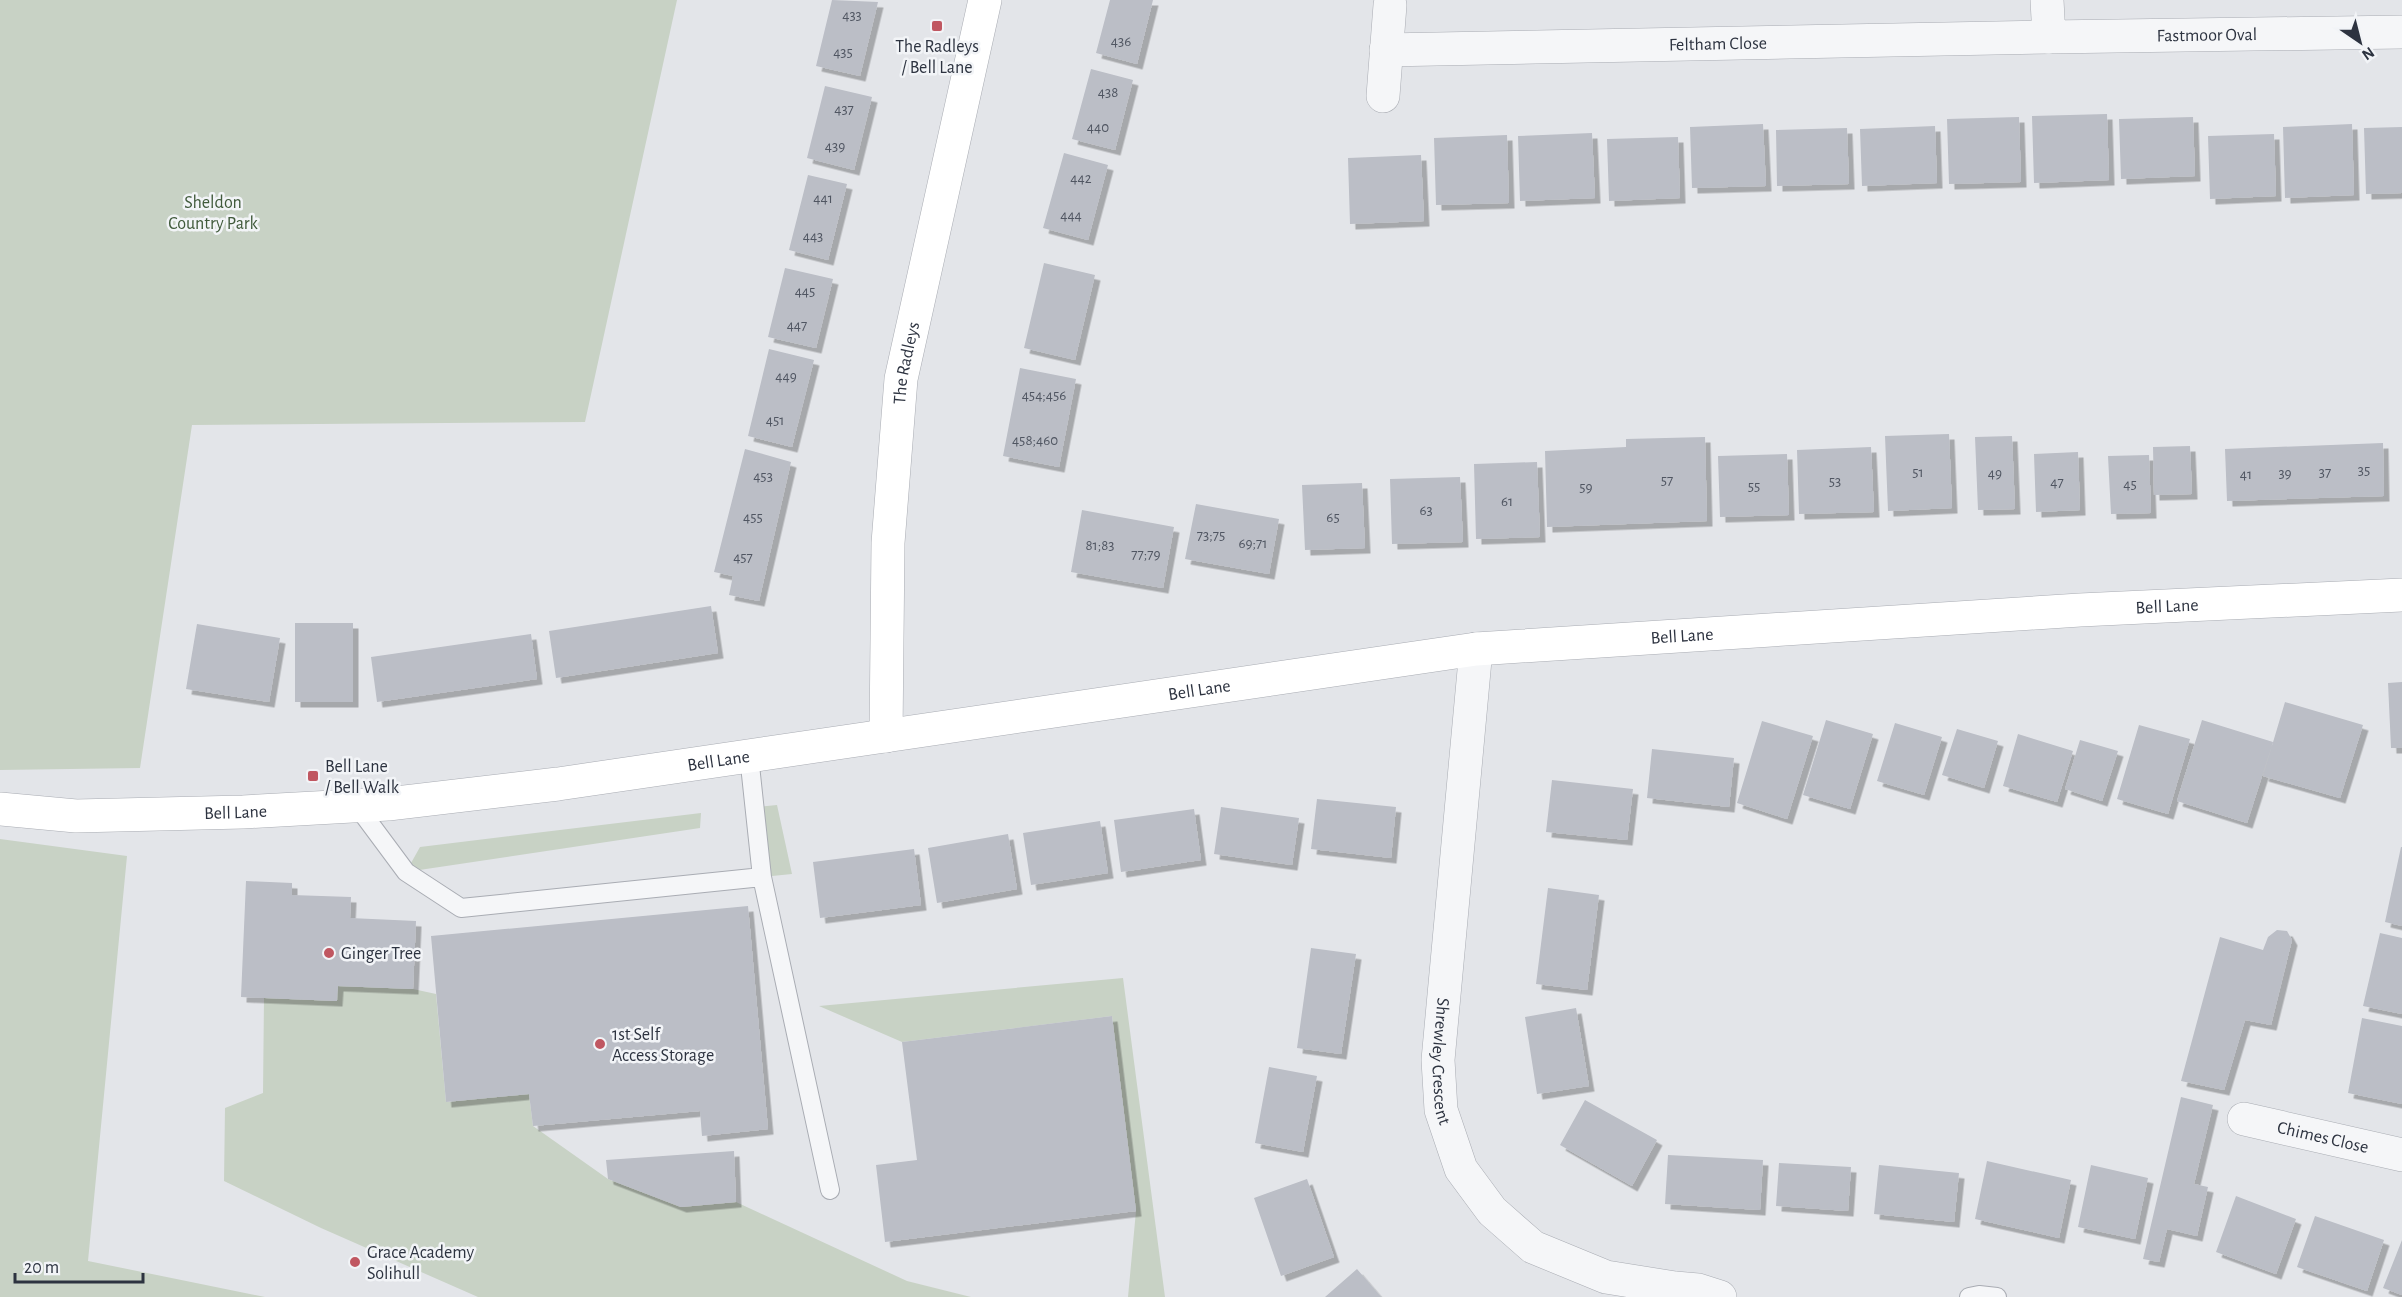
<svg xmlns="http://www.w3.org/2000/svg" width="2402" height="1297" font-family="'Alegreya Sans',sans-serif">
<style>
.green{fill:#c8d2c5}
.building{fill:#bbbec6;filter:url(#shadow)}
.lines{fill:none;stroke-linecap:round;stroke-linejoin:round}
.lane-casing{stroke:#a9acb3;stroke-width:20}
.street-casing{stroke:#a9acb3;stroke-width:34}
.secondary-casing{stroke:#a9acb3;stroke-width:34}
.lane{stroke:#f5f6f8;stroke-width:18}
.street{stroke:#f5f6f8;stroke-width:33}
.secondary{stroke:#fff;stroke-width:33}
.poi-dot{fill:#c05761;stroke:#f2f4f7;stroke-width:2}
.labels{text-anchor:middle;stroke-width:5;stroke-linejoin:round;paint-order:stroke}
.number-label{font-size:15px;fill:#505662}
.street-label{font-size:18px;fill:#2d3340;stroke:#f2f4f7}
.poi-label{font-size:18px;fill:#2d3340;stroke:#f2f4f7;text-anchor:start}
.park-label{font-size:18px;fill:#405a3b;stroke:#f2f4f7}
</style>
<defs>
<filter id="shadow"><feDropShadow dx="5.5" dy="5.5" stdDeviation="0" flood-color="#0004"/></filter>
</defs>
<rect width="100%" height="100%" fill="#e3e5e9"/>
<path class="green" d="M0,0H677L585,422L192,425L140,768L0,770Z
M777,805L792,874L762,877L756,807Z
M701,813L700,828L406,872L420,847Z
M0,839L127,856L88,1261L265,1297H0Z
M1123,978L1165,1297H1128L1136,1211L1112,1016L902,1042L819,1006Z
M338,986L413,989L436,994L446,1102L529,1094L533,1126L608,1179L681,1207L736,1202L907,1281L971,1297H478L321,1228L224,1181L225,1108L263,1093L264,998L336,1001Z"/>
<path class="building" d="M832,0L878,2L860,76L816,66Z
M1110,0H1153L1137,64L1096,53Z
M1091,69L1133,80L1115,150L1072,139Z
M825,86L872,97L854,170L807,158Z
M2107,114L2109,180L2034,183L2032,116Z
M2019,117L2021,182L1949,184L1947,119Z
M2193,117L2195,176L2121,179L2119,119Z
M1763,124L1766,186L1692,188L1690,127Z
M2352,124L2354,195L2285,198L2283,127Z
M1935,126L1937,183L1862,186L1860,129Z
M2402,127V193L2366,194L2364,128Z
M1847,128L1849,184L1777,186L1776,130Z
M1592,133L1595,198L1520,201L1518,136Z
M2274,134L2276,196L2210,199L2208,136Z
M1507,135L1509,203L1436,205L1434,138Z
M1678,137L1680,198L1609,201L1607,139Z
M1064,153L1108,165L1088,240L1043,228Z
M1421,155L1424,221L1350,224L1348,158Z
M808,175L847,184L828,260L789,250Z
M1044,263L1095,275L1075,360L1024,348Z
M785,268L833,279L816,348L768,337Z
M769,349L814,360L792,447L748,436Z
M1020,368L1076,379L1059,467L1003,456Z
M1949,434L1952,508L1888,511L1885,436Z
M2012,436L2015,509L1978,510L1975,437Z
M1705,437L1707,521L1547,527L1545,451L1626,447V439Z
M2383,443L2384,496L2227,501L2225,449Z
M2190,446L2192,494L2154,495L2153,447Z
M1871,447L1874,512L1799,514L1797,450Z
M745,449L791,462L759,601L729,595L733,576L714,572Z
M2078,452L2080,510L2036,512L2034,454Z
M1787,454L1789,515L1720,517L1718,456Z
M2149,455L2151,513L2111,514L2108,456Z
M1537,462L1540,537L1476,539L1474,464Z
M1460,477L1463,542L1392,544L1390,479Z
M1362,483L1365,548L1305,550L1302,485Z
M1196,504L1279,519L1269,574L1185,559Z
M1082,510L1174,527L1163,588L1071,572Z
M711,606L718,653L556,678L549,631Z
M295,623H353V702H295Z
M197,624L280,638L269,702L186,689Z
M531,634L537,679L377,702L371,657Z
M2402,682V748H2391L2388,683Z
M2285,702L2363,725L2340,798L2263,776Z
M1826,720L1873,734L1850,809L1803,795Z
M2202,720L2273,742L2247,823L2177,801Z
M1762,721L1813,736L1787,819L1737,803Z
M1895,723L1942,737L1924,795L1877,781Z
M2139,725L2190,739L2168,814L2117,799Z
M1957,729L1998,741L1984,788L1942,775Z
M2018,734L2073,751L2057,802L2003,786Z
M2080,740L2118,751L2102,801L2065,789Z
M1652,749L1734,758L1729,807L1647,798Z
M1552,780L1633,789L1627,840L1546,832Z
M1317,799L1396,807L1391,858L1311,849Z
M1221,807L1299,818L1292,865L1214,854Z
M1194,809L1201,860L1121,872L1114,820Z
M1100,821L1108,873L1031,885L1023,833Z
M1008,834L1017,889L937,903L928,848Z
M2401,847H2402V926L2385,922Z
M914,849L921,905L820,918L813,862Z
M246,881L292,883V895L351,897L350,918L416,921L413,989L338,986L337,1001L241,997Z
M1548,888L1599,895L1587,990L1536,984Z
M748,906L768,1129L702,1136L700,1111L533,1126L529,1094L446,1102L431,936Z
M2277,930L2287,931L2292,940L2271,1025L2245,1020L2224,1090L2181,1081L2220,937L2263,950L2268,937Z
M2380,933L2402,938V1014L2363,1006Z
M1311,948L1356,954L1341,1054L1297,1048Z
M1576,1008L1589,1086L1537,1094L1525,1017Z
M1112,1016L1136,1211L885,1242L876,1165L917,1160L902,1042Z
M2362,1018L2402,1026V1104L2348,1093Z
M1269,1067L1317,1076L1303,1152L1255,1143Z
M2181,1097L2213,1105L2194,1184L2208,1187L2197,1236L2167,1229L2159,1262L2143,1259Z
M1585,1100L1657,1140L1632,1186L1560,1145Z
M734,1151L736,1202L681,1207L608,1179L606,1160Z
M1668,1155L1763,1160L1760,1210L1665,1204Z
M1987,1161L2071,1180L2059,1238L1975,1219Z
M1779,1163L1851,1167L1848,1211L1776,1206Z
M1879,1165L1959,1173L1954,1222L1874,1214Z
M2091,1165L2148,1178L2135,1239L2078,1227Z
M1307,1179L1334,1257L1281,1276L1254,1198Z
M2236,1196L2296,1219L2276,1274L2216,1252Z
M2315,1216L2384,1240L2367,1291L2297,1267Z
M2402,1240V1295L2383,1288Z
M1357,1269L1381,1297H1325Z"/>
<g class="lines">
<g class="lane-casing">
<path id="lane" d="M357,806L406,872L461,908L762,877L749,756
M762,877L830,1190
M1969,1297L1979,1295L1997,1297"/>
</g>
<g class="street-casing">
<g id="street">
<path id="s1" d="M2047,0L2049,37L2402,32"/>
<path id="s2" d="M1386,50L2049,37"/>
<path d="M1383,96L1390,5"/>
<path id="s3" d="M1476,649L1438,1060L1441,1110L1461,1169L1492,1211L1533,1247L1606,1277L1675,1288L1698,1290L1720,1297"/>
<path id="s4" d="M2244,1119L2402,1155"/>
</g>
</g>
<g class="secondary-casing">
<g id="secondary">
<path id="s5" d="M886,736L888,543L901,379L985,0"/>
<path id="s6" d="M0,809L76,816L243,812L388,804L558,784L1476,649L2080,610L2402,595"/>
</g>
</g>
<use href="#lane" class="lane"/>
<use href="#street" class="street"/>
<use href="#secondary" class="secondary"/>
</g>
<g class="poi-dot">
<rect x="931" y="20" width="12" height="12" rx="3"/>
<rect x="307" y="770" width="12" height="12" rx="3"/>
<circle cx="329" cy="953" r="6"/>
<circle cx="600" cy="1044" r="6"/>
<circle cx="355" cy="1262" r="6"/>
</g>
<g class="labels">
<g class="number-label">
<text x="852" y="20">433</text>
<text x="1121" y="46">436</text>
<text x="843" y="57">435</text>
<text x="1108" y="97">438</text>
<text x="844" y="114">437</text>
<text x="1098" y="132">440</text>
<text x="835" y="151">439</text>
<text x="1081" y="183">442</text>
<text x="823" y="203">441</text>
<text x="1071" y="220">444</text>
<text x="813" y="241">443</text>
<text x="805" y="296">445</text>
<text x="797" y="330">447</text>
<text x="786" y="381">449</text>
<text x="1044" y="400">454;456</text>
<text x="775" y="425">451</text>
<text x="1035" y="445">458;460</text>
<text x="2364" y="475">35</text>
<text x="1918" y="477">51</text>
<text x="2325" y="477">37</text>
<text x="1995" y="478">49</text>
<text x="2285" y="478">39</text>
<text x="2246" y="479">41</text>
<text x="763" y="481">453</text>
<text x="1667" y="485">57</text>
<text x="1835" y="486">53</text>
<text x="2057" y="487">47</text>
<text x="2130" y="489">45</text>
<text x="1754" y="491">55</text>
<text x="1586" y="492">59</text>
<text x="1507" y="506">61</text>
<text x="1426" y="515">63</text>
<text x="753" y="522">455</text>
<text x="1333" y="522">65</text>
<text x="1211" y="540">73;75</text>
<text x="1253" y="548">69;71</text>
<text x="1100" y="550">81;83</text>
<text x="1146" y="559">77;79</text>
<text x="743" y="562">457</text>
</g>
<g class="street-label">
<text dy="6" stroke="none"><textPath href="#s1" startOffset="195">Fastmoor Oval</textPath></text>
<text dy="6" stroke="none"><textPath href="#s2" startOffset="332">Feltham Close</textPath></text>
<text dy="6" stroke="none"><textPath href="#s5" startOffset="374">The Radleys</textPath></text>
<text dy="6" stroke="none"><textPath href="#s6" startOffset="2180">Bell Lane</textPath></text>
<text dy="6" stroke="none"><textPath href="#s6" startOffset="1694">Bell Lane</textPath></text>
<text dy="6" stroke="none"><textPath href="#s6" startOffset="1208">Bell Lane</textPath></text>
<text dy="6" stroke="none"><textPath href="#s6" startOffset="722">Bell Lane</textPath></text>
<text dy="6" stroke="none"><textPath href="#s6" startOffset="236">Bell Lane</textPath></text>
<text dy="6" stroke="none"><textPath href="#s3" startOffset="414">Shrewley Crescent</textPath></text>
<text dy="6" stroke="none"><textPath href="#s4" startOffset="81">Chimes Close</textPath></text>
</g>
<g class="poi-label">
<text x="937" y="52" text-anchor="middle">The Radleys<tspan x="937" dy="21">/ Bell Lane</tspan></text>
<text x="325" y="772">Bell Lane<tspan x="325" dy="21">/ Bell Walk</tspan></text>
<text x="341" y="959">Ginger Tree</text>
<text x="612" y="1040">1st Self<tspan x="612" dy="21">Access Storage</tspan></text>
<text x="367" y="1258">Grace Academy<tspan x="367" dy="21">Solihull</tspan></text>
</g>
<g class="park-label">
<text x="213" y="208">Sheldon<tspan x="213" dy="21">Country Park</tspan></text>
</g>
</g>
<g transform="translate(2360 42) rotate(145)" stroke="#f2f4f7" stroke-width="4.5" paint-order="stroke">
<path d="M0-4.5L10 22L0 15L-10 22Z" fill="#2d3340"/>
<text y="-9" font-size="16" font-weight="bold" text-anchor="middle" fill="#2d3340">N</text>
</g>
<path d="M15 1273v9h128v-9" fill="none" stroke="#2d3340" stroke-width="3"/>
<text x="24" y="1273" font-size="18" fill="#2d3340" stroke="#f2f4f7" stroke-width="4.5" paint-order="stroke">20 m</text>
</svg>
